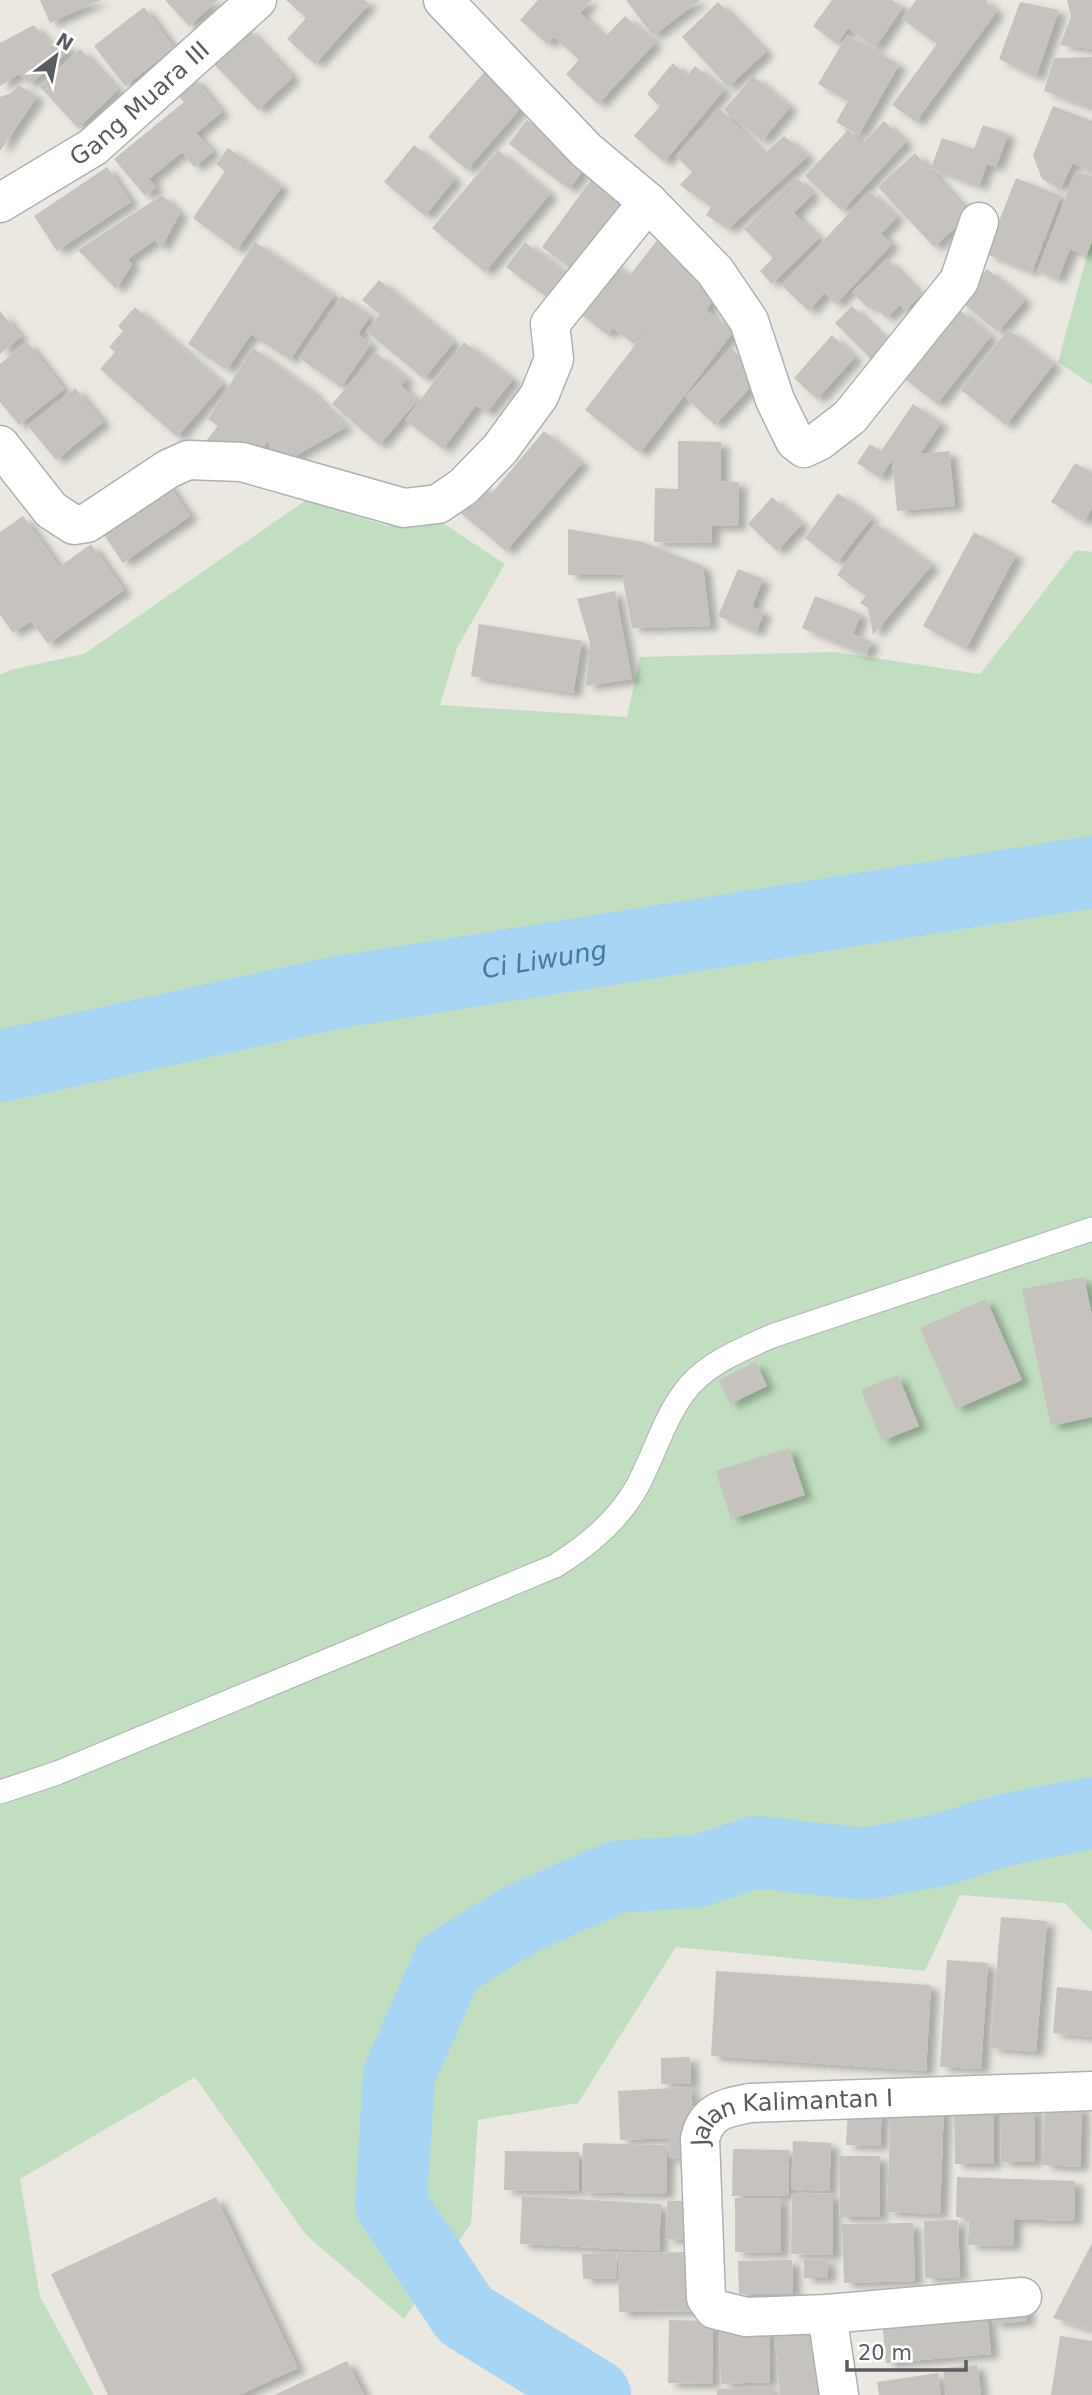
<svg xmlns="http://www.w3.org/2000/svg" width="1092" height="2395" font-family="'DejaVu Sans',sans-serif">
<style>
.green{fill:#c1dfc0}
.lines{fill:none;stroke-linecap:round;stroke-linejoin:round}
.river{stroke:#a8d5f3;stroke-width:72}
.building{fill:#c6c2be;filter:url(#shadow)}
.service-casing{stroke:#aeb1b5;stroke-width:25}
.minor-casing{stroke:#aeb1b5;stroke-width:41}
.service{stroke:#fff;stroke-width:23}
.minor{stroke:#fff;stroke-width:38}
.labels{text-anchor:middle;stroke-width:6;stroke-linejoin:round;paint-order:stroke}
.street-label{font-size:24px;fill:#595c60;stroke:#fff}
.water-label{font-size:26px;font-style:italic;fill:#4978a1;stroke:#fff}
</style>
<defs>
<filter id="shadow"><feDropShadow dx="8" dy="4.5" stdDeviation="3.5" flood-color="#0004"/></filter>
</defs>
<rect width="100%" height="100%" fill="#eae8e1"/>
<path class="green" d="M1092,237V385L1058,362Z
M306,500L387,526L423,510L505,564L457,648L440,705L627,717L640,657L835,652L980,674L1076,550L1092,552V1932L1065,1903L960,1895L925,1971L676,1947L578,2103L478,2120L471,2224L404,2319L306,2235L195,2077L20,2179L40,2297L94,2395H0V675L10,670L84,654Z"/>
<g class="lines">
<g class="river">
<path id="s1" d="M0,1066L334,993L1092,872"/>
<path d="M595,2395L465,2315L391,2204L399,2075L448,1964L521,1919L616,1877L699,1871L755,1852L864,1864L941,1850L1004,1830L1092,1813"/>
</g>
</g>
<path class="building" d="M40,0H101L50,23Z
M165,0H218L189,26Z
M286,0H365L369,4L315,64L287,39L306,18Z
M538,0H592L580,13L605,37L625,16L655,43L598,104L566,74L579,60L554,37L547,44L520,20Z
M626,0H700L653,36Z
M832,0H892L903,7L875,48L848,28L837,44L813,26Z
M916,0H988L986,3L997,11L916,122L892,105L937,44L902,19Z
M1067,0H1092V49L1060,45L1071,17Z
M718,2L766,52L728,87L682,37Z
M1020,2L1059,10L1036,77L999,59Z
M144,7L174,48L125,86L94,46Z
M34,25L45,39L72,48L30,84L19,74L0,86V43Z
M247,28L293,77L258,110L211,61Z
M847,35L899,65L859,135L836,122L848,101L818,84Z
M80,49L118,90L78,128L40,87Z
M1092,57V108L1044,91L1054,58Z
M492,63L531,96L467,170L428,137Z
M673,63L687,76L695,66L724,90L664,162L634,136L660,106L647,94Z
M753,76L790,107L762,141L724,110Z
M193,77L222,112L196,133L213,152L194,167L182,152L149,179L156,187L145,196L114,159L184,102L175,92Z
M19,85L37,97L0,151V97L11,93Z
M1053,106L1092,121V172L1073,163L1060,189L1042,179L1033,155Z
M719,108L764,154L784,136L808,156L728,229L706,215L711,207L680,185L692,172L676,156Z
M527,120L588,164L569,189L509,144Z
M884,121L906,142L842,211L805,176L848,130L862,144Z
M983,125L1008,134L996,167L987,164L979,186L931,168L942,138L974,149Z
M414,145L455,179L425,216L384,182Z
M228,148L282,186L237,250L193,218L225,171L216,164Z
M498,150L550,194L485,272L432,228Z
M915,153L970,214L934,247L878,187Z
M107,167L131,202L57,251L34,216Z
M1076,171L1092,177V241L1086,256L1070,249L1058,279L1037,271Z
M596,173L632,199L577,273L542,247Z
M796,177L813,194L794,213L819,238L772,284L760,271L773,258L744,229Z
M1016,178L1061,196L1032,272L986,254Z
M869,191L897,217L881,234L892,244L836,304L824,293L809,311L782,286Z
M162,195L180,213L161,248L155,240L128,259L132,265L116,289L78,250Z
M663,233L722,289L706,310L734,331L640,453L585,410L676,292L634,344L613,328L607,335L571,306L608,259L629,276Z
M255,242L334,295L290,360L251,334L227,370L188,344Z
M525,242L574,280L556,304L506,267Z
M887,259L921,295L905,311L900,305L886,318L873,305L869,309L852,292Z
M987,269L1025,300L998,332L960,301Z
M379,280L454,342L424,379L366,331L380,314L362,300Z
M342,296L370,316L358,334L371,344L341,387L299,358Z
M852,306L890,344L873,361L835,323Z
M135,307L223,384L177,437L100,369L115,352L109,347L123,331L118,326Z
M958,309L991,336L937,404L895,371Z
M0,311L21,337L0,354Z
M1008,329L1054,364L1006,425L961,390Z
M832,335L855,357L817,399L794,378Z
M27,342L64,389L19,425L0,402V364Z
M464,342L513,379L487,413L476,405L443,449L405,420Z
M253,348L308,388L346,427L276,467L268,441L259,453L239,440L224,461L201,447L218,426L208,419Z
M731,348L761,376L715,425L685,397Z
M376,353L407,379L401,386L418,400L379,445L332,404Z
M75,388L103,422L56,460L28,426Z
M913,404L941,423L920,454L949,451L955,506L897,511L892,460L880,478L857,463L870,444L881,451Z
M544,431L582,463L506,551L455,508L476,482L491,494Z
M678,441L721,442V481L739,482L738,526H712V543L654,542L655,488L678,489Z
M1075,463L1092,473V508L1084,522L1051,502Z
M165,480L190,516L123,563L98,526Z
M838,493L872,518L837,563L805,538Z
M772,497L802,524L777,551L748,524Z
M23,516L59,567L91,544L124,590L48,644L31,621L13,633L0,615V532Z
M875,523L932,565L873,635L868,608L860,603L866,596L837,575Z
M568,529L643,542L703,566L710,626L632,628L622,575H568Z
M974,532L1016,555L966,649L923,626Z
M738,569L763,579L752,607L764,612L756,632L718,616Z
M615,591L632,679L586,686L590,643L577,599Z
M815,596L861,614L853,634L872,642L866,655L802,628Z
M479,624L582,641L573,693L471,676Z
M1084,1277L1092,1316V1417L1051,1426L1022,1289Z
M986,1299L1022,1380L956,1409L920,1328Z
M756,1362L767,1386L730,1404L719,1380Z
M898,1375L919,1426L882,1441L861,1390Z
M789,1448L805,1495L731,1519L716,1471Z
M1001,1917L1047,1921L1036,2052L990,2048Z
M947,1960L988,1963L981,2069L940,2067Z
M716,1971L931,1985L926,2071L711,2056Z
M1057,1987L1092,1991V2037L1053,2033Z
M690,2057L691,2084H661V2058Z
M691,2087L696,2156L669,2158L668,2138L620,2140L618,2091Z
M891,2103L944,2105L940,2214L887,2212Z
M954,2105L994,2106V2164H955Z
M1045,2105L1082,2107L1080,2167L1043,2165Z
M848,2106L882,2108L880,2146L846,2145Z
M1000,2108H1035V2162H1001Z
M793,2141L831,2143L829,2191L791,2189Z
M583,2143L667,2145L666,2194L582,2192Z
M733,2149L789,2150V2195L732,2196Z
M505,2151L579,2152V2191L504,2190Z
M839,2156H880V2217H840Z
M957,2177L1075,2181L1074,2221L1014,2219L1013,2246L968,2245L969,2218L956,2217Z
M792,2193L833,2194V2255L791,2254Z
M522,2196L661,2204L659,2251L520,2244Z
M216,2197L298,2368L239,2395H108L51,2274Z
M735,2198H781V2253L735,2252Z
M667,2201H701L699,2241L666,2239Z
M958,2220L960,2277L925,2278L924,2221Z
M913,2223L915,2281L844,2283L842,2224Z
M1092,2243V2330L1053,2318Z
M698,2252L699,2311L619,2312L618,2253Z
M616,2253L617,2278L583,2279L582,2254Z
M792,2260L793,2294H739L738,2261Z
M804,2260H828V2278H804Z
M1025,2299L1027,2321L993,2324L991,2302Z
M986,2302L991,2354L886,2363L881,2310Z
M669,2320L713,2321L712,2384L668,2383Z
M824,2323L830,2395H780L774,2327Z
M769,2326L770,2382L721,2384L719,2328Z
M1060,2336L1092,2341V2395H1051Z
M347,2361L364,2395H274Z
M977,2365L981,2395H946L943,2368Z
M938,2373L941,2395H879L877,2382Z
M773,2387V2395H717V2389Z"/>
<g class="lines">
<g class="service-casing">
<path id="service" d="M0,1792L57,1773L555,1566C589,1545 619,1520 638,1485C656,1451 665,1414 690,1385C712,1361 743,1349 772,1336L1092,1229"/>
</g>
<g class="minor-casing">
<g id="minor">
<path d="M443,0L586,150L648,202L715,271L749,321L775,400L795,441L804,448L819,441L850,417L959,281L979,222"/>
<path id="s2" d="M0,203L93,147L257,0"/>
<path d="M0,445L51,510L74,525L87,523L168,469L188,460L242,462L404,508L438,504L463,487L500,449L539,396L554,359L550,324L648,202"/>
<path id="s3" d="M1022,2297L827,2314L746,2317L714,2309L706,2298L700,2139C706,2111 725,2108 750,2103L1092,2091"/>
<path d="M827,2314L839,2395"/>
</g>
</g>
<use href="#service" class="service"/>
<use href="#minor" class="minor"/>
</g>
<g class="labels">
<g class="street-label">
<text dy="8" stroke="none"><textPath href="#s2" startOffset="172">Gang Muara III</textPath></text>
<text dy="8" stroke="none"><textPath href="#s3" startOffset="584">Jalan Kalimantan I</textPath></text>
</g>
<g class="water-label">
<text dy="9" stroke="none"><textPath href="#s1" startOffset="555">Ci Liwung</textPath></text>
</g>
</g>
<g transform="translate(56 56) rotate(32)" stroke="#ffffff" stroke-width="5" paint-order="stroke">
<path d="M0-5L12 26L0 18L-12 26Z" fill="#595c60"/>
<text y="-10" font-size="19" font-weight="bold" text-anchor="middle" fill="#595c60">N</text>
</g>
<path d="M847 2360v10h119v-10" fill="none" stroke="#595c60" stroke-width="3.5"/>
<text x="858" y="2360" font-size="21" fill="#595c60" stroke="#ffffff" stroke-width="5" paint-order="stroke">20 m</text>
</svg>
